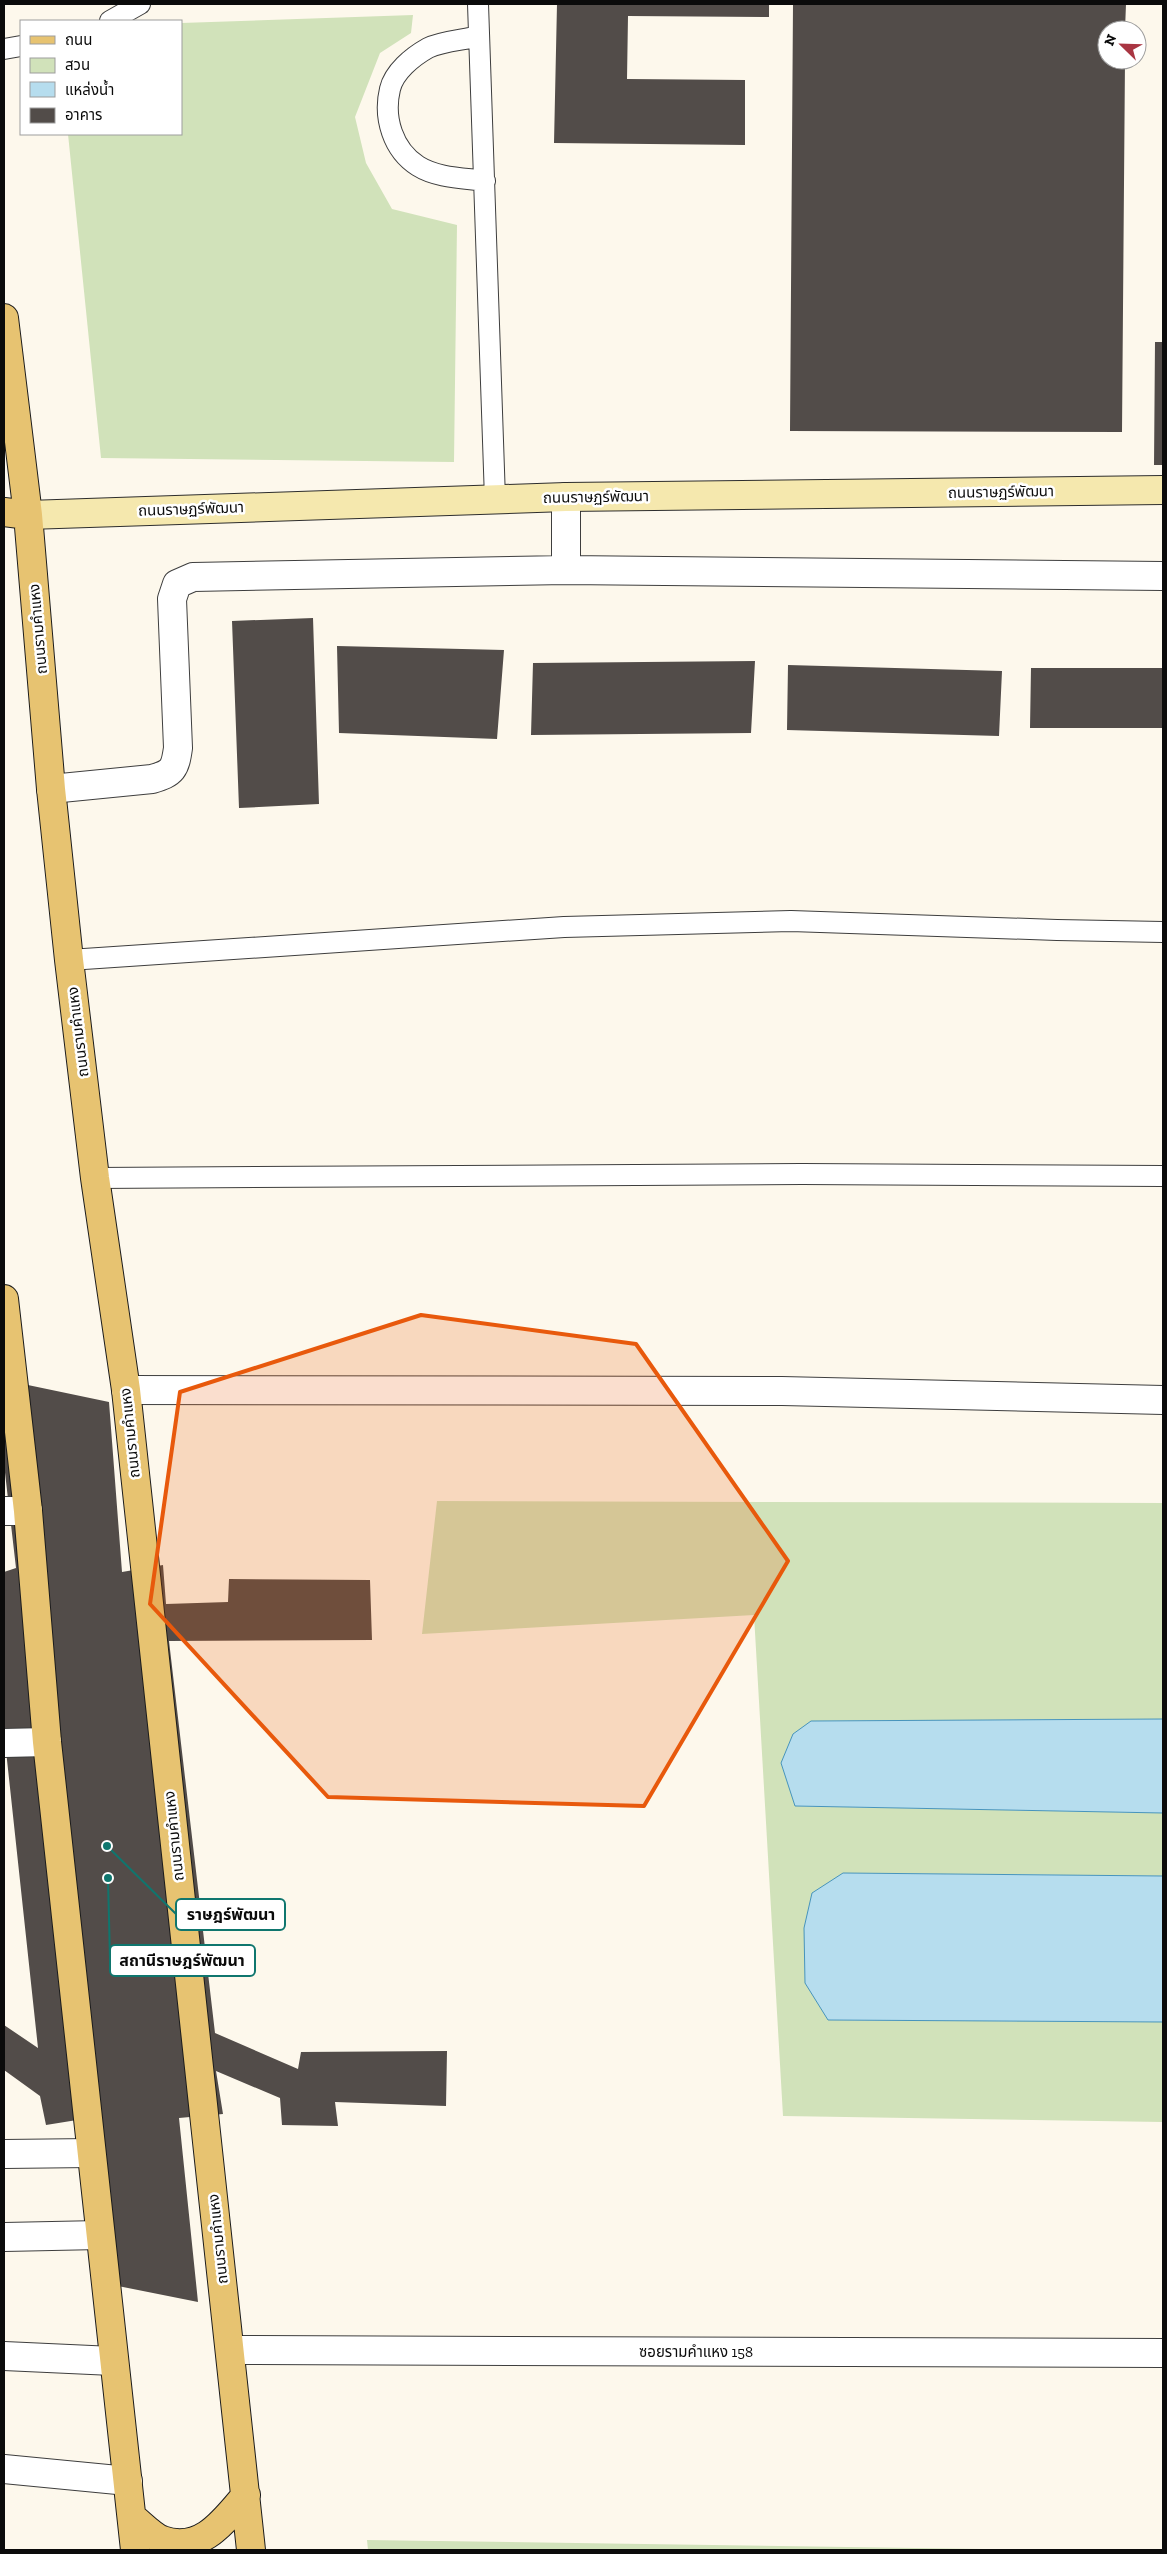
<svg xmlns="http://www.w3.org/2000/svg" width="1167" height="2554" font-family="'Zilla Slab','Noto Sans Thai',serif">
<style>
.green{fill:#d1e2ba}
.water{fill:#b6ddee;stroke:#4794bc}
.building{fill:#524c49}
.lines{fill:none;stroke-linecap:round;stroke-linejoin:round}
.lane-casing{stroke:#3e3e3e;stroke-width:22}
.street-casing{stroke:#3e3e3e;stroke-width:30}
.secondary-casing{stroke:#2d2d2d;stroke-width:30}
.primary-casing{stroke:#1c1c1c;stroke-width:30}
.lane{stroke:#fff;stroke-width:20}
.street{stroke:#fff;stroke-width:28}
.secondary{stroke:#f5e8ae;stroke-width:28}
.primary{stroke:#e7c371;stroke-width:28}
.marked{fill:#e8590c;fill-opacity:0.2;stroke:#e8590c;stroke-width:4;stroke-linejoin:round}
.labels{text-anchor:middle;stroke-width:5;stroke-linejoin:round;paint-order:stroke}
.street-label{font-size:15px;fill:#0b0b0b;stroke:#fff}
.leader{fill:none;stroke:#0f766e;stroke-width:2}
.callout-dot{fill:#0f766e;stroke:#fff;stroke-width:2}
.callout{fill:#fff;stroke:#0f766e;stroke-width:2}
.callout-label{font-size:16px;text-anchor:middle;font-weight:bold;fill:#0b0b0b}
</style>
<rect width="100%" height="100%" fill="#fdf8ec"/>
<path class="green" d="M413,15L411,33L380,53L355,117L366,163L392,209L457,225L454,462L101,458L68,134H181V23Z
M437,1501L1163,1503V1719L811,1721L795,1806L1163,1813V1876L843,1873L828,2020L1163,2022V2122L783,2116L754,1615L422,1634Z
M367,2540L1054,2550H368Z"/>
<path class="water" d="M1163,1719V1813L795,1806L781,1763L793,1734L811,1721Z
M843,1873L1163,1876V2022L828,2020L805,1983L804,1928L812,1893Z"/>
<path class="building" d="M557,4H769V17L628,16L627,79L745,80V145L554,143Z
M793,4H1126L1125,30H1107V60H1125L1122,432L790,431Z
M1155,342H1163V465H1154Z
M313,618L319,804L239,808L232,621Z
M337,646L504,650L497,739L339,733Z
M755,661L751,733L531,735L533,663Z
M788,665L1002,671L999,736L787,730Z
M1031,668H1163V728H1030Z
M4,1380L109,1402L122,1572L163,1565L166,1604L228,1602L229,1579L370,1580L372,1640L169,1641L215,2033L298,2069L301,2052L447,2051L446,2106L335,2102L338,2126L282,2125L280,2098L216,2071L223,2114L179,2118L198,2302L93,2281L77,2120L46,2125L40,2096L4,2070V2025L38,2048L4,1732V1572L16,1568L4,1464Z"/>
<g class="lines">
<g class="lane-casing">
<path id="lane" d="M478,4L495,499
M110,21L140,4
M479,36C464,40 442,41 428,48C412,57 394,72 390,89C383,118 393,150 418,166C437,178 464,178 485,181
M4,49L21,46
M69,960L564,927L791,921L1057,930L1163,932
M95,1178L802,1174L1163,1176"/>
</g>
<g class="street-casing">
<path id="street" d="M566,497V570
M51,789L152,779C173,773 175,769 178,748L172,599L177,584L193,577L566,570L1163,576
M126,1390L782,1391L1163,1400
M4,1511H28
M4,1743L47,1742
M4,2154L91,2153
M4,2237L100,2235
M230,2350L1163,2353
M4,2356L113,2361
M4,2469L128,2481"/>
</g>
<g class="secondary-casing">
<path id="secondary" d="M28,515L566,497L1163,490"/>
</g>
<g class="primary-casing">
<path id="primary" d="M4,318L28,515L51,789L69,960L95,1178L126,1390L251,2550
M4,512L28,515
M4,1299L28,1511L47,1742L135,2550
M132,2517C141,2524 152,2536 162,2540C201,2554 224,2521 246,2495"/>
</g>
<use href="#lane" class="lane"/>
<use href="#street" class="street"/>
<use href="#secondary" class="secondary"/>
<use href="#primary" class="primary"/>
</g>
<path class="marked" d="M421,1315L636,1344L788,1561L644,1806L328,1797L150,1604L180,1392Z"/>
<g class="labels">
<g class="street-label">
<text transform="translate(1001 492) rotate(-1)" y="5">ถนนราษฏร์พัฒนา</text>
<text transform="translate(596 497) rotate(-1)" y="5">ถนนราษฏร์พัฒนา</text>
<text transform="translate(191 509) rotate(-2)" y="5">ถนนราษฏร์พัฒนา</text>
<text transform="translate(38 629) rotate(-95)" y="5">ถนนรามคำแหง</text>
<text transform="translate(78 1032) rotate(-97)" y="5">ถนนรามคำแหง</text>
<text transform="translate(130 1433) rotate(-96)" y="5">ถนนรามคำแหง</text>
<text transform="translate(174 1836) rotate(-96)" y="5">ถนนรามคำแหง</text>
<text transform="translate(218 2239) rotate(-96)" y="5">ถนนรามคำแหง</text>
<text x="696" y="2357">ซอยรามคำแหง 158</text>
</g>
</g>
<path class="leader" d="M107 1846L176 1914M108 1878L110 1960"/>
<g class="callout-dot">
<circle cx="107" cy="1846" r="5"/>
<circle cx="108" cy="1878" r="5"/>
</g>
<g class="callout">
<rect x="176" y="1899" width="109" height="31" rx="5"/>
<rect x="110" y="1945" width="145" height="31" rx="5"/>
</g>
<g class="callout-label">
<text x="231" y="1920">ราษฎร์พัฒนา</text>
<text x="182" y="1966">สถานีราษฎร์พัฒนา</text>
</g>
<rect width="1167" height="2554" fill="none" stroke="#0b0b0b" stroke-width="10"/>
<rect x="20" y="20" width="162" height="115" fill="#ffffff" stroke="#9d9d9d"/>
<rect x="30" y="36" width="25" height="8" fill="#e7c371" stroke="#9d9d9d"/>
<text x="65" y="45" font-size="15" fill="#0b0b0b">ถนน</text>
<rect x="30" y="58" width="25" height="15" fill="#d1e2ba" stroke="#9d9d9d"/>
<text x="65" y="70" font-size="15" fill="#0b0b0b">สวน</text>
<rect x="30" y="82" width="25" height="15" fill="#b6ddee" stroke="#9d9d9d"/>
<text x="65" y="95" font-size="15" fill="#0b0b0b">แหล่งน้ำ</text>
<rect x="30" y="108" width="25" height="15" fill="#524c49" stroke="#9d9d9d"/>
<text x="65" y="120" font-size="15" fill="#0b0b0b">อาคาร</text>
<g transform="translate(1122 45) rotate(293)"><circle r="24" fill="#ffffff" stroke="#9d9d9d"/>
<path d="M0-4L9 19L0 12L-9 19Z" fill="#a93542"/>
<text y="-8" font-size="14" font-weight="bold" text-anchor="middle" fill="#0b0b0b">N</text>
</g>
</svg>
